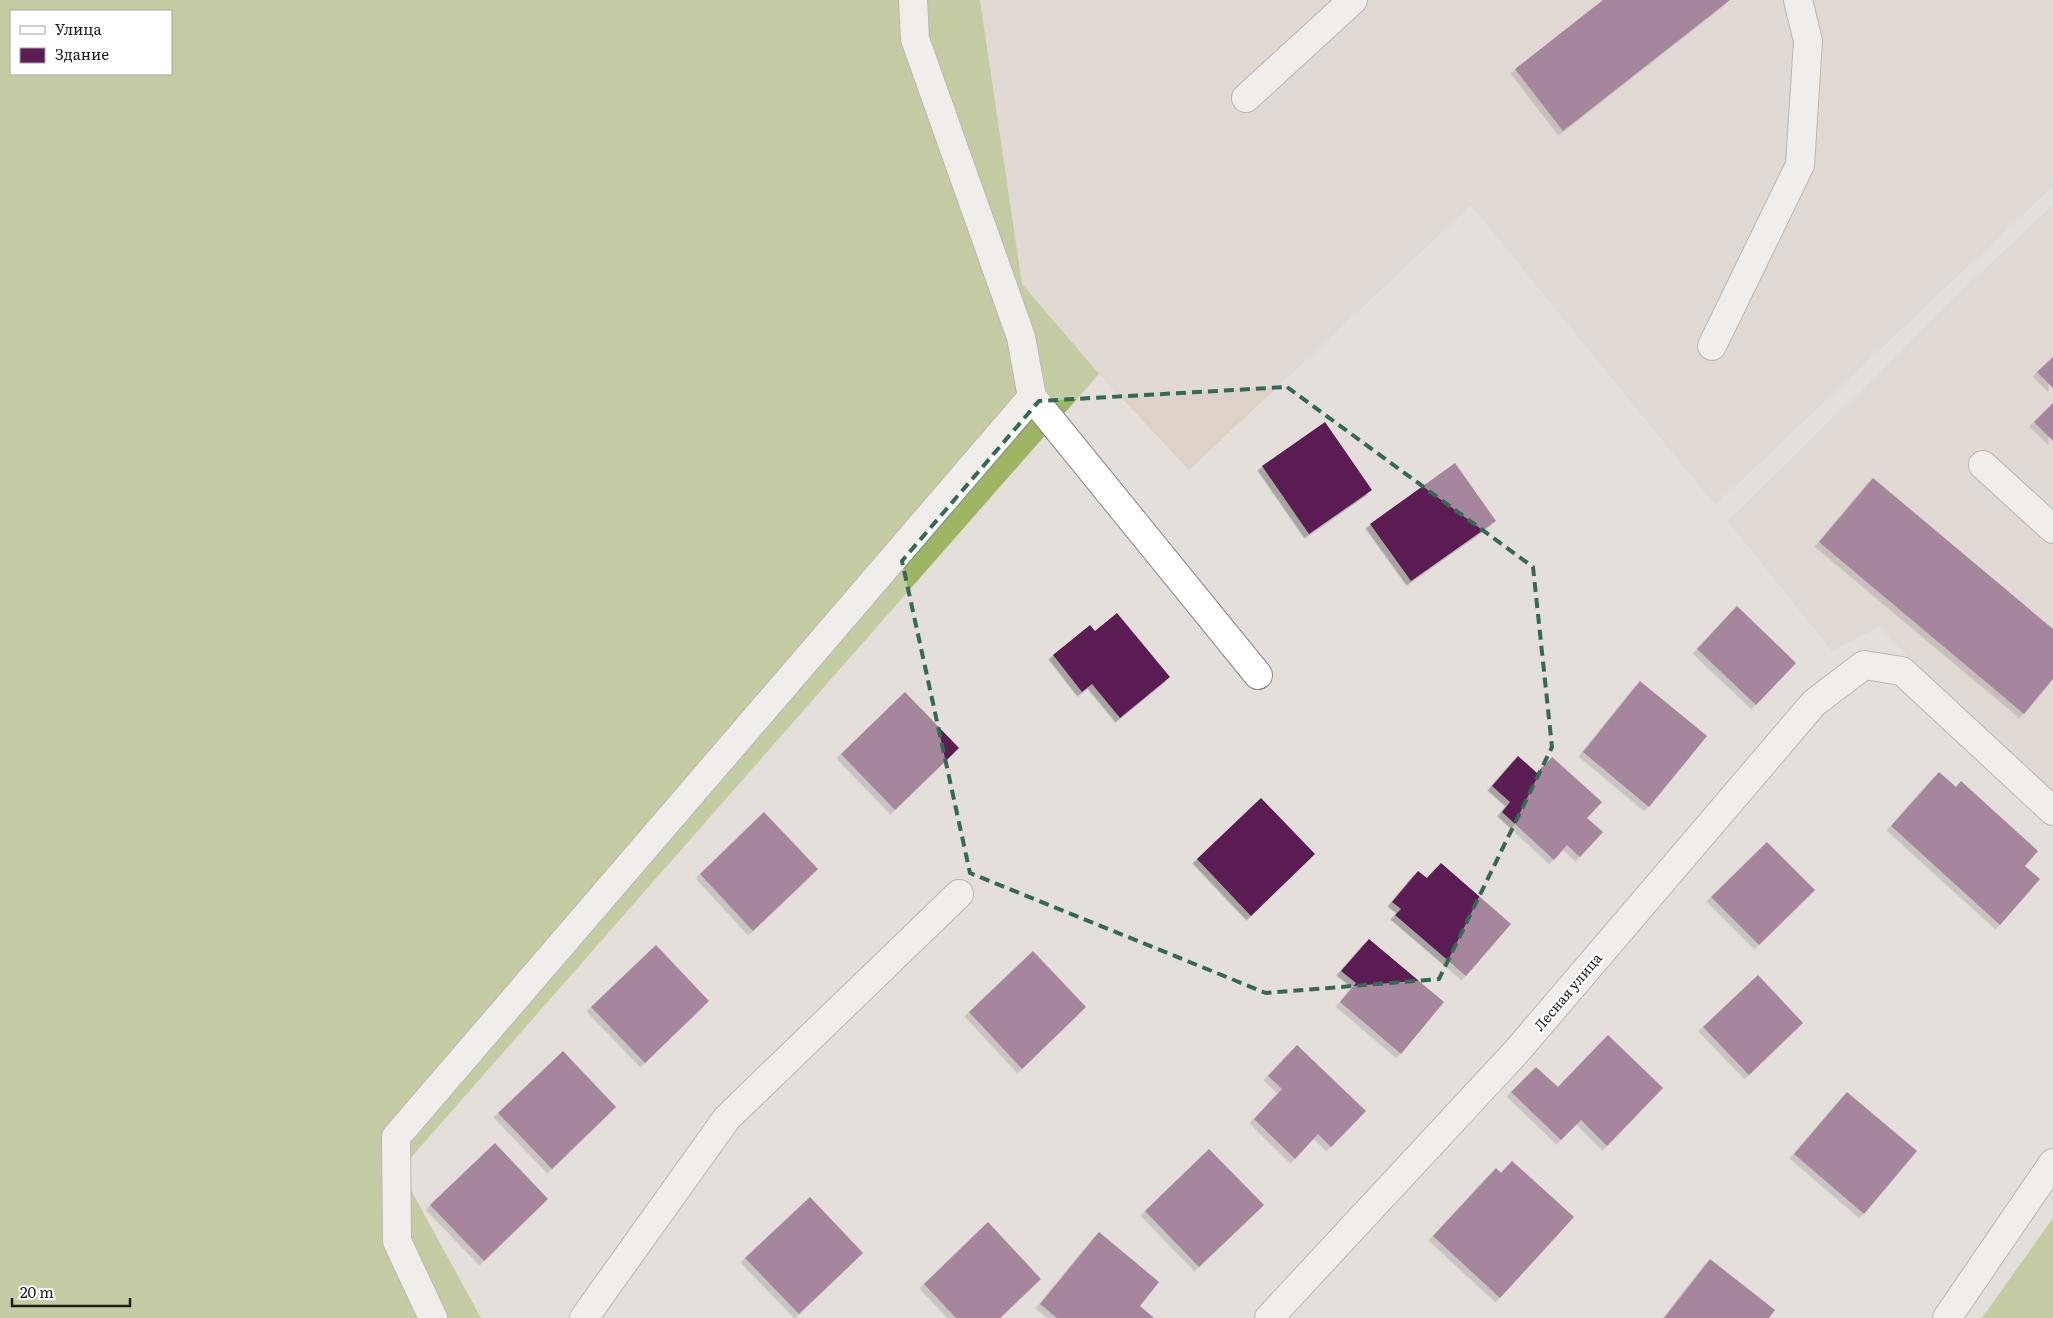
<svg xmlns="http://www.w3.org/2000/svg" width="2053" height="1318" font-family="Literata,serif">
<style>
.built{fill:#ddd2c9}
.forest{fill:#9eb663;fill-rule:evenodd}
.building{fill:#5a1e53;filter:url(#shadow)}
.lines{fill:none;stroke-linecap:round;stroke-linejoin:round}
.minor-casing{stroke:#898581;stroke-width:30}
.minor{stroke:#fff;stroke-width:28}
.marked{fill:none;stroke:#326a52;stroke-width:4;stroke-dasharray:10 6;stroke-linejoin:round}
.labels{text-anchor:middle;stroke-width:5;stroke-linejoin:round;paint-order:stroke}
.street-label{font-size:14px;fill:#1e1c1b;stroke:#fff}
</style>
<defs>
<filter id="shadow"><feDropShadow dx="-4.5" dy="4.5" stdDeviation="0" flood-color="#0004"/></filter>
</defs>
<rect width="100%" height="100%" fill="#e4dfdb"/>
<path class="built" d="M980,0H2053V186L1715,505L1471,205L1189,470L1099,374L1022,284Z
M2053,205V794L1878,627L1832,651L1728,521L1973,280Z"/>
<path class="forest" d="M0,0H980L1022,284L1099,374L400,1170L481,1318H0ZM11,11H171V74H11Z
M2053,1218V1318H1982Z"/>
<path class="building" d="M1603,0H1730L1563,131L1515,69Z
M2053,357V388L2037,372Z
M2053,403V441L2034,422Z
M1325,422L1372,490L1309,534L1262,466Z
M1455,463L1496,521L1411,581L1370,524Z
M1873,478L2053,629V679L2024,714L1819,542Z
M1737,606L1796,663L1756,705L1697,649Z
M1117,613L1170,677L1120,718L1092,684L1082,692L1053,655L1090,625L1095,631Z
M1640,681L1707,736L1649,807L1583,752Z
M905,692L959,748L895,810L841,754Z
M1518,756L1537,773L1552,757L1602,802L1587,818L1603,832L1580,857L1567,845L1554,860L1502,812L1510,802L1492,786Z
M1939,772L1956,787L1961,781L2038,851L2025,866L2040,879L2000,925L1891,826Z
M1261,798L1315,854L1251,916L1197,859Z
M764,812L818,869L753,931L700,874Z
M1767,842L1815,890L1759,945L1711,897Z
M1441,863L1511,924L1466,976L1395,915L1401,909L1392,902L1418,871L1427,878Z
M1369,939L1444,1002L1401,1054L1340,1002L1356,983L1341,971Z
M656,945L709,1001L645,1063L591,1007Z
M1033,951L1086,1007L1022,1069L969,1012Z
M1758,975L1803,1023L1749,1075L1703,1027Z
M1608,1035L1663,1088L1607,1146L1581,1120L1561,1140L1511,1092L1536,1067L1558,1087Z
M1297,1045L1366,1111L1331,1147L1318,1134L1295,1159L1254,1119L1282,1089L1268,1076Z
M563,1051L616,1107L552,1169L498,1113Z
M1847,1092L1917,1151L1864,1214L1794,1154Z
M495,1143L548,1199L484,1261L430,1205Z
M1209,1149L1264,1205L1199,1267L1145,1211Z
M1512,1161L1574,1217L1500,1298L1433,1236L1496,1168L1501,1173Z
M810,1197L863,1253L799,1314L745,1258Z
M988,1222L1041,1279L1000,1318H956L924,1284Z
M1099,1232L1159,1282L1140,1306L1154,1318H1057L1040,1304Z
M1710,1259L1775,1310L1769,1318H1664Z"/>
<g class="lines">
<g class="minor-casing">
<path id="minor" d="M913,0L915,39L1021,337L1032,397L1258,675
M1246,98L1353,0
M1712,346L1800,165L1808,41L1798,0
M1983,465L2053,529
M433,1318L397,1241L396,1137L1032,397
M584,1318L727,1118L959,894
M1269,1318L1517,1051L1814,703L1864,665L1902,671L2053,811
M1947,1318L2053,1163"/>
</g>
<use href="#minor" class="minor"/>
</g>
<path d="M0 0H2053V1318H0ZM1287,387L1533,567L1552,747L1439,979L1266,993L970,873L902,561L1039,401Z" fill="#e4dfdb" fill-opacity=".55" fill-rule="evenodd"/>
<path class="marked" d="M1287,387L1533,567L1552,747L1439,979L1266,993L970,873L902,561L1039,401Z"/>
<g class="labels">
<g class="street-label">
<text transform="translate(1568 992) rotate(-50)" y="5">Лесная улица</text>
</g>
</g>
<rect x="10" y="10" width="162" height="65" fill="#ffffff" stroke="#a5a4a4"/>
<rect x="20" y="26" width="25" height="8" fill="#ffffff" stroke="#a5a4a4"/>
<text x="55" y="35" font-size="15" fill="#1e1c1b">Улица</text>
<rect x="20" y="48" width="25" height="15" fill="#5a1e53" stroke="#a5a4a4"/>
<text x="55" y="60" font-size="15" fill="#1e1c1b">Здание</text>
<path d="M12 1298v8h118v-8" fill="none" stroke="#1e1c1b" stroke-width="2.5"/>
<text x="20" y="1298" font-size="15" fill="#1e1c1b" stroke="#ffffff" stroke-width="4" paint-order="stroke">20 m</text>
</svg>
